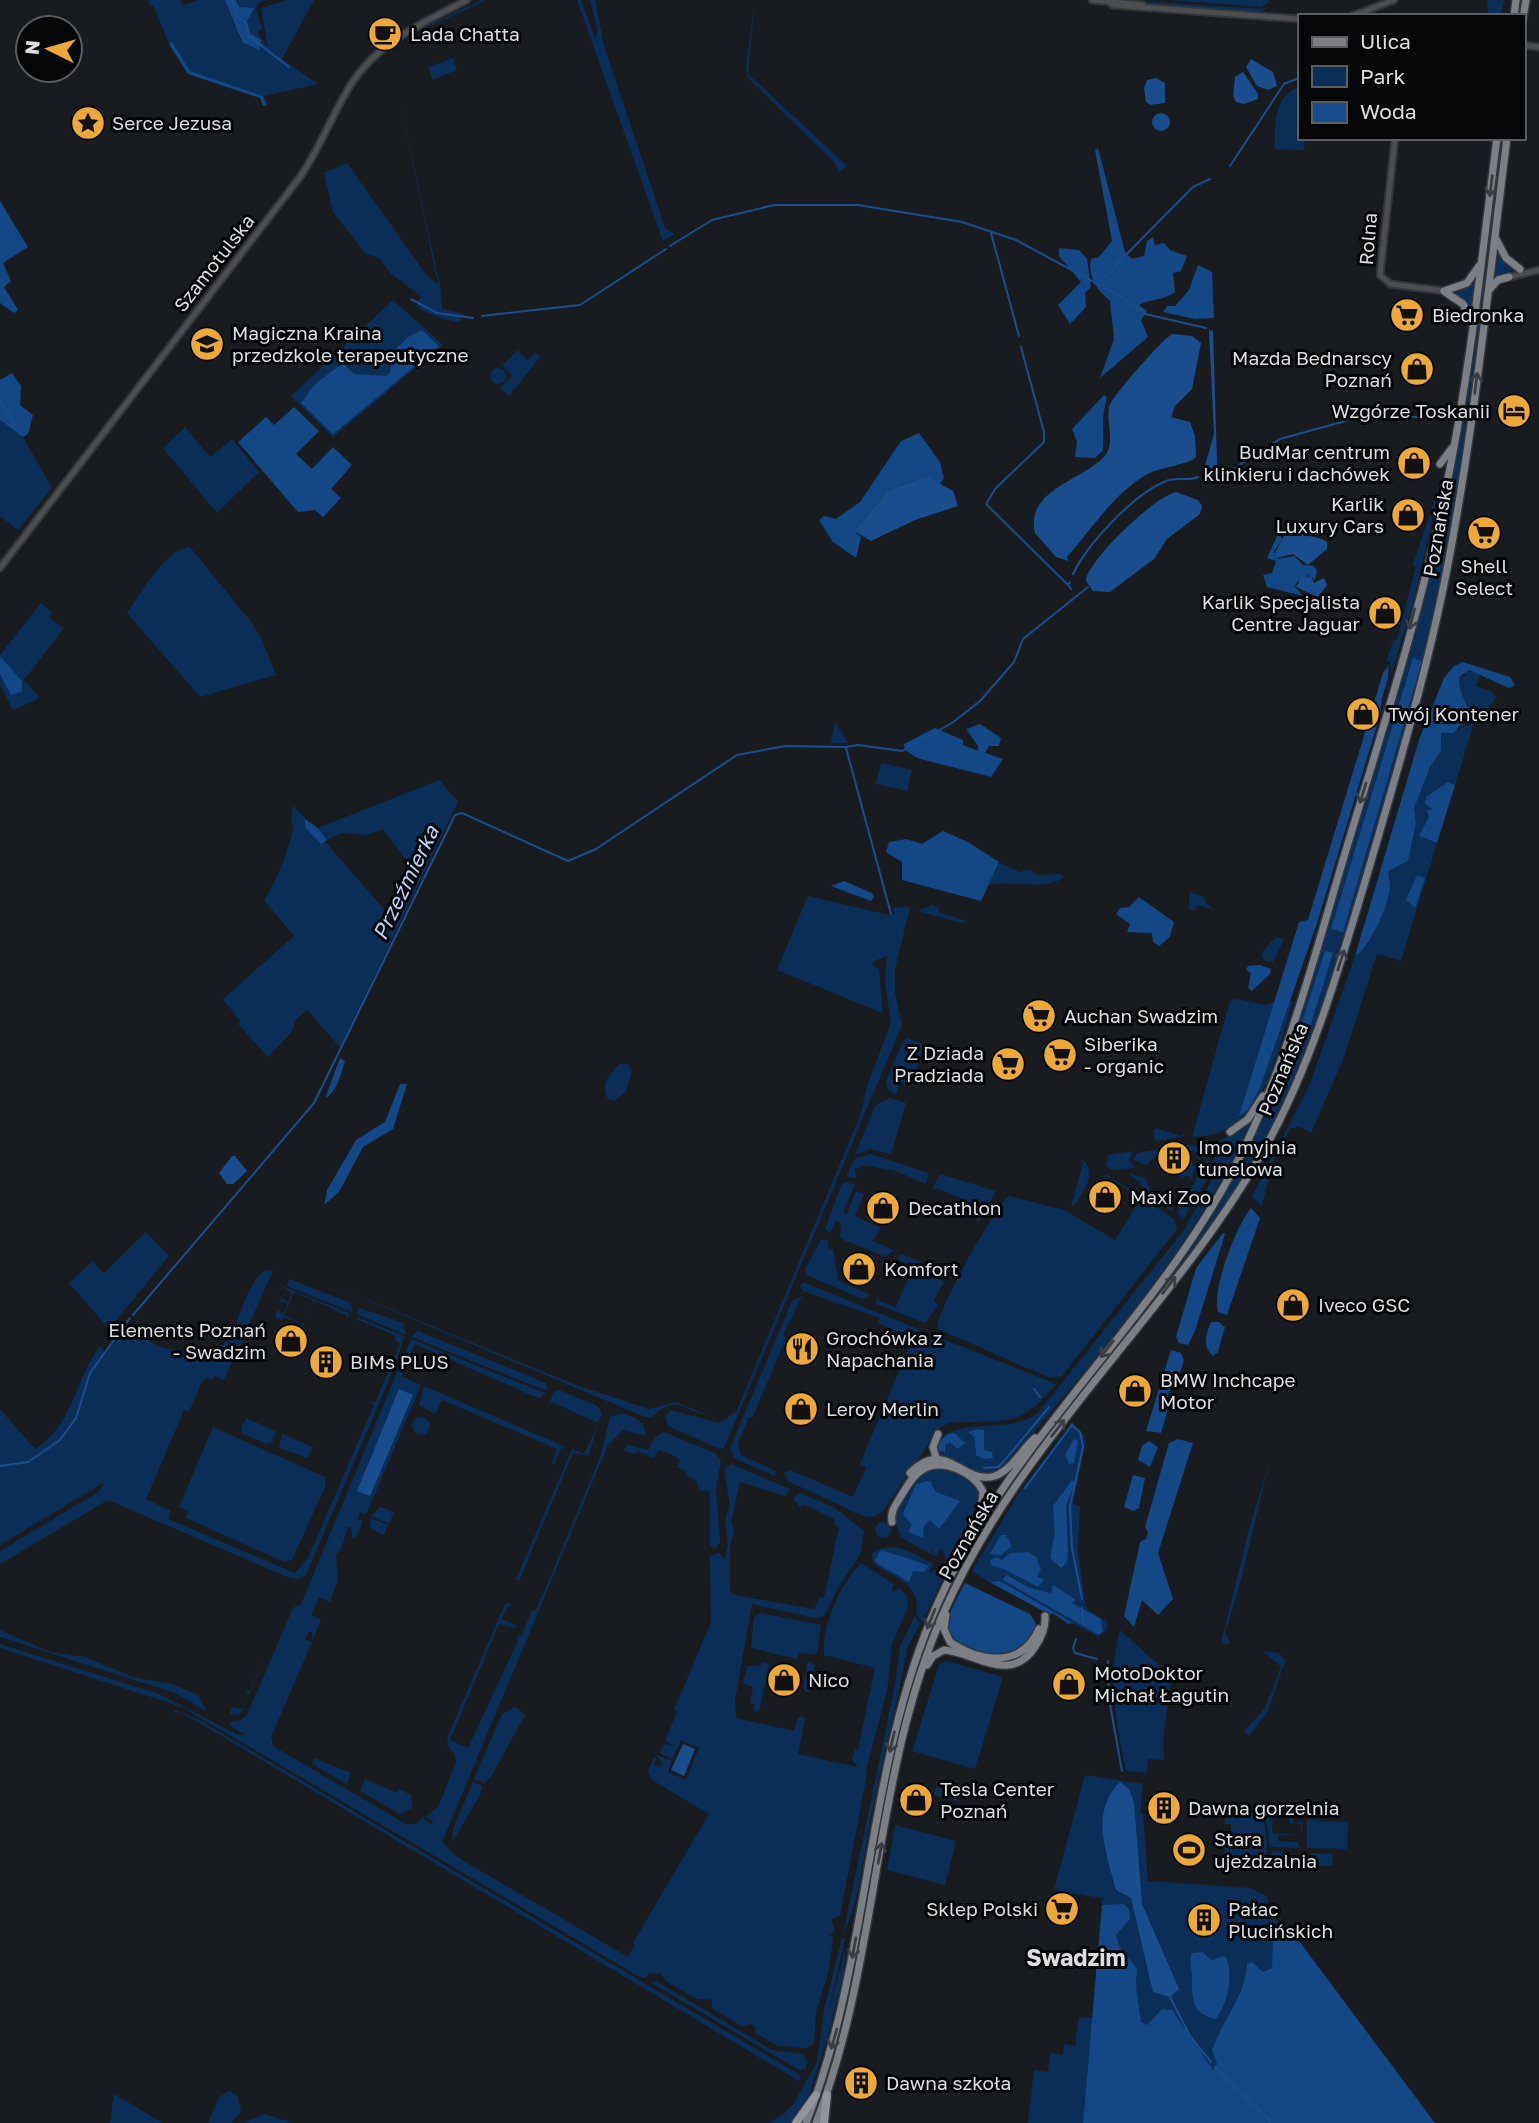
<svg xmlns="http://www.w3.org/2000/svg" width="1539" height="2123" font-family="'Golos Text',sans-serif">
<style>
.green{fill:#0b2e58}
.forest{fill:#134786}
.water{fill:#1a4d8d}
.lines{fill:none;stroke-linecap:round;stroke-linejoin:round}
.stream{stroke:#1a4d8d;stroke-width:2}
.tertiary-casing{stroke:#33373b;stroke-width:9}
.primary-casing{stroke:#33373b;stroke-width:10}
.motorway-casing{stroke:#33373b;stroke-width:11}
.tertiary{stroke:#4c4e50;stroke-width:5}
.primary{stroke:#7c8086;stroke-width:7}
.motorway{stroke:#90949b;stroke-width:8}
.oneway{stroke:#3b3d41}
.labels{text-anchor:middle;stroke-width:6;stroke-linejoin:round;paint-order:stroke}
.poi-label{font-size:19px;fill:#dcdee2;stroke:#050608;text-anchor:start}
.street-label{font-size:19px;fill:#dcdee2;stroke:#050608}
.water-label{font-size:21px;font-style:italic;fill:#b8d4f9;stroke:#050608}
.quarter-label{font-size:23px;font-weight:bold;fill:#dcdee2;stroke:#050608}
</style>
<rect width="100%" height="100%" fill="#181c20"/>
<path class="green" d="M148,0H180L183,5L198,0H225L241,42L250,34L236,0H269L260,2L256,8L262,28L258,33L268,48L261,8L288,0H314L282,59L318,84L263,96L190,71L172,43L169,44L153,5L150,6Z
M481,0H487L421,30V37L419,30Z
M577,0H581L595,38L598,31L590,0H595L604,46L665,228L675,234L663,241Z
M755,0L748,74L847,166L840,172L834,162L748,78L746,68Z
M1123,0L1262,9L1268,7L1260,13Z
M1172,0H1268L1269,2L1261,7Z
M1487,0H1504L1501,16H1488Z
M453,58L457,70L432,80L429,67Z
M396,83L440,286L442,309L464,314L460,322C443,319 430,316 416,306L421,296L390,273L380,259L365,253L333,212L324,173L347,163L428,277L438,284Z
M1299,87V138H1305L1304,150L1275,149C1275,126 1273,96 1299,87Z
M1500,138H1505L1471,402L1465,401Z
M1497,250L1503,260L1515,269L1494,279Z
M1476,279L1472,310L1456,293Z
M393,300L443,345L333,437L291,396Z
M518,350L527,360L535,354L541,356L509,396L500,388L512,376L502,365Z
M490 376a8 8 0 1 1 16 0a8 8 0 1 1-16 0Z
M0,420L23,437L52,488L18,530L0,516Z
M1461,422L1468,423C1447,577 1408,726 1363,875C1336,969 1310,1064 1261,1149C1177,1294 1043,1412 966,1559C909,1667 891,1783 869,1902H866L888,1774L905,1702L927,1636L957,1568L1005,1489L1171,1272L1259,1122L1405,667L1436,543Z
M185,427L210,457L232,439L259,472L217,513L163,448Z
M1443,474L1415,595L1391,675L1390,662L1387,660L1393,641L1397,639L1416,567L1413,565Z
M190,547L252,623L262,640L276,675L200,697L127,613C140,595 166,548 190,547Z
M41,603L52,612L49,618L64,628L24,680L40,698L13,710L0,684V655Z
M1467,670L1480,674L1476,686L1491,691L1497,697L1473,726L1455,785L1452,783L1426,814L1429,817L1422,838L1437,843L1401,961L1377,954L1343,1060L1311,1133L1299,1126L1290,1129L1272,1163L1262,1206L1252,1197L1310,1084L1355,956L1373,935L1390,890L1389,871L1408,861L1416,823L1413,808L1430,767L1441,751V733L1449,734L1473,722L1474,708L1468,709L1460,689L1459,677L1465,676Z
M835,721L848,743H831Z
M881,763L912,770L907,791L876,784Z
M439,780L458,802L340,1047L307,1010L295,1021L292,1032L268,1057L238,1024L240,1021L223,999L294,936L264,900C279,876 288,852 294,825L291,822L293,805L385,910L413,869L383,829L368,835L341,833L327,840L318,828Z
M999,862L1019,872L1030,869L1037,875L1061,874L1064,877C1047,891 1010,880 988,885Z
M1189,892L1204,897L1206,903L1215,910L1198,905L1195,910H1189Z
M808,896L889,915L894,914L893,908L910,907L895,969V993L902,1025L724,1448L720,1449L668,1426L665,1416L670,1411H675L718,1423L736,1412L860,1116L868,1083L891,1023L885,981L887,956L874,961L873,965L879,969L883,1013L777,970Z
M932,905L939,908V912L968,922L962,923L918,911Z
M1275,938H1282L1283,941L1273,962H1268L1262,957L1263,951Z
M1238,999L1264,1005L1278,1000L1293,1001C1275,1056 1265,1136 1192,1137L1230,1001Z
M907,1038L920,1042L923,1047L912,1085L900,1082L896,1095L888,1090L886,1081L903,1041Z
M619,1064H628L632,1072L625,1093L614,1101L608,1099C600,1084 609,1076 619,1064Z
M889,1098L906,1103L891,1154L870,1149L855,1155L875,1106Z
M1250,1123C1195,1248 1092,1363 1004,1467C982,1485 960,1459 937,1455L935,1445C953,1415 1008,1435 1037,1414L1184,1230L1213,1178L1216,1143Z
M1155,1128L1182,1136L1183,1133L1185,1136L1156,1141L1153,1137Z
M1192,1144L1202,1148L1204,1154L1200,1160L1196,1157L1198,1154L1194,1151L1160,1152L1146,1165L1133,1160L1137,1153Z
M1133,1151L1129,1160L1135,1168L1113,1170L1106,1166L1108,1155Z
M871,1154L929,1173L926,1184L896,1171L862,1165L859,1169L855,1168L856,1178L848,1177L847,1173L856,1158Z
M1209,1157L1206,1181L1182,1221L1178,1212Z
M1186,1159L1197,1167L1189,1182L1190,1177L1187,1175L1181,1180L1182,1173L1180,1176L1170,1169L1152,1166L1169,1165V1160Z
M1083,1160C1098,1174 1083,1190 1075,1205L1071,1206L1083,1163L1080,1162Z
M1128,1173L1145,1178L1153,1196L1172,1206L1173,1212C1154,1201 1145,1186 1128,1173Z
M940,1174L996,1191L977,1224V1212L971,1207L972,1203L936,1188L932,1190Z
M1106,1174L1174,1219L1177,1229L1062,1376L1050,1378L938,1329C933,1315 995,1208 1009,1196L1064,1210L1115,1240L1141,1199L1106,1176L1103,1178Z
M847,1182L855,1185L843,1212L847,1214L856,1191L864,1194L855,1216L881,1228L872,1241L894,1250L886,1257L844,1240L840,1237L841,1223L836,1221L830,1233L825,1229L842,1183Z
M146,1232L169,1256L109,1329L69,1283L93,1261L104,1273Z
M821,1239L828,1240L829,1249H833L838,1280L870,1295L862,1299L807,1275L805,1270Z
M901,1254L936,1268L938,1278L944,1282L934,1300L938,1305L925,1323L876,1304V1300L879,1296L877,1300L896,1307L913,1267L897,1259Z
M268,1270L273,1271L224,1380L215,1376L213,1380L207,1378L202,1381L189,1412L184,1410L146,1499L171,1511L168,1519L295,1573L308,1558L374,1405L367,1400L375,1403L400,1344L395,1339L396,1336L359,1320L356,1322L357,1317L404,1336L397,1361L306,1575L299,1579L290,1578L108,1500L0,1564V1551L98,1492L105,1482L0,1545V1409L35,1449C74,1425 74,1380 100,1346L106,1353L125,1327L160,1347L206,1355C212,1352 221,1348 225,1343C240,1327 246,1277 268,1270Z
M315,1278L573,1384L649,1409L676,1402L707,1415C679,1410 678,1393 652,1417H645Z
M289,1279L351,1303L352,1312L287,1286Z
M803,1282L918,1329L923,1337L920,1347L925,1348L929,1340L938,1337L1056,1384C1017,1432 1004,1418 949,1423L939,1428L883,1511L874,1517L863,1516L788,1481L784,1473L790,1470L853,1497L866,1468L860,1464L913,1338L878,1323L880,1318L803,1291L800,1286Z
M282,1286L349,1313L348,1318L346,1315L335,1310L333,1313V1309L315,1301L312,1304L313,1300L294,1292L289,1304L308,1312L311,1309L307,1316L308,1312L289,1304L284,1315L303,1324L305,1321L302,1328V1324L284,1317L282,1320L275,1317L277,1309L283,1315L287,1304L282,1301L279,1304L281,1297L288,1303L292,1292L282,1287L270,1309Z
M802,1296L783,1335L786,1338L752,1418L749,1417L738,1443L741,1455L776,1471L775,1476L734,1458L730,1448L792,1301Z
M360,1308L403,1323L406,1335L356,1314Z
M418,1331L546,1383L547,1391L411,1337Z
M411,1339L545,1393L540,1398L533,1396L415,1344L401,1376L421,1385L366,1515L360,1512L357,1519L363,1521L356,1538H352L351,1527H348L341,1549L336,1555L338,1580L330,1602L319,1597L311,1615L321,1620L312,1641L313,1633L309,1631L305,1639L312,1642L271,1737L273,1746L406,1824H415L423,1818L432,1825L433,1821L425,1817L438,1807L456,1763L455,1755L447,1745L448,1736L505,1604L511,1603L501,1619L516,1625L515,1628L499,1624L450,1740L468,1748L518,1641L516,1638L522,1634L532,1611H535L544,1592L601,1455L610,1417L622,1413C634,1418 647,1421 645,1436L623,1430L608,1445L442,1842L457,1857L628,1957L635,1945L633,1943L709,1814L652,1780L648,1771L654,1757L657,1759L654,1764L661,1767L663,1764L655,1754L672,1761L668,1772L686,1780L699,1748L681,1740L672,1759L660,1753L664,1744L675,1746L665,1741L677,1712L674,1710L711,1622L710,1556L719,1553L725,1559L728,1545L725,1520L730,1505L724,1470L731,1464L790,1489L785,1496L740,1482L731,1523L734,1529L730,1547V1590L734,1595L814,1609L820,1597L824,1598L839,1527L835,1525L834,1519L805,1505L800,1507L793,1498L800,1493L835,1508L864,1531L861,1553L839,1586L824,1616L814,1618L752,1604L735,1700L736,1718L794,1731L798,1718L802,1716L805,1718L798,1754L858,1767L852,1760L855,1749L858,1750L875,1668L824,1655C822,1625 840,1584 861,1563L894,1584L892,1589L894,1592L898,1587L907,1596L908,1607L892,1644L887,1691L866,1770L867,1774L840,1916L831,1919L835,1931L829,1935L833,1937L829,1970L816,2012L814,2043L808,2048L778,2046L755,2033V2026L751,2024L742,2026L713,2009L711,1999H696L666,1981L661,1974L649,1973L646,1978L638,1976L182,1707L0,1648V1644L159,1694L238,1735H244L230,1725V1722L240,1721L247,1715L293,1608L301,1604Z
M424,1386L568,1448L562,1447L554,1464L552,1463L557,1449L442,1400L435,1414L419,1405Z
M559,1390L598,1406L602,1414L598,1423L552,1402L549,1404L554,1391Z
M412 1426a9 9 0 1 1 18 0a9 9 0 1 1-18 0Z
M246,1418L276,1431L272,1442L267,1444L243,1434L241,1429Z
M1072,1422L1084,1435L1085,1444L1073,1504L1080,1506L1078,1551L1085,1603L1088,1610L1108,1622L1106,1631L1098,1636L997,1587L972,1571L1019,1493Z
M213,1427L325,1477V1487L292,1560L284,1562L186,1518L188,1511L179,1507Z
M597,1427L589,1456L573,1453L519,1581L516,1579L572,1449L584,1454Z
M664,1432L715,1453L721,1460L716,1489L720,1542L715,1549L710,1545V1491H700L696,1481L686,1475L687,1472L677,1467L680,1460C673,1455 667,1451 658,1450L654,1458L637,1451L635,1454L623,1450L629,1445L648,1450L655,1437Z
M282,1434L313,1447L307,1458L279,1448Z
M1271,1457C1255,1515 1245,1575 1225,1632L1230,1644L1221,1643L1249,1529Z
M946,1468C963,1474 979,1480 981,1499L920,1627L922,1622L916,1613C922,1585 896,1578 877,1566L873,1562L872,1554C891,1538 913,1553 933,1564L929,1572L941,1569L946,1559L943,1551L940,1549L936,1557L929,1543L934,1556L900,1537L894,1511C911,1487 913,1471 946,1468Z
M380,1507L394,1512L389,1524L371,1516Z
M371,1518L388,1525L384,1535L370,1528Z
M875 1530a8 8 0 1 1 16 0a8 8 0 1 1-16 0Z
M761,1613L821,1625L817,1654L799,1653L797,1659L751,1648L754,1618Z
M915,1616L920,1623C917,1631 908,1644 907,1650C898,1702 881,1764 870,1821C863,1860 859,1901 843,1935L895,1685L900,1646Z
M0,1630L50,1652L85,1657L133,1677L172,1684L198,1695L207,1712L175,1693L0,1637Z
M1120,1630L1172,1677L1163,1737L1164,1760L1148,1759L1147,1773L1126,1771C1116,1720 1107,1682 1120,1630Z
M269,1646L243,1710L238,1715L230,1714L232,1707L243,1709L249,1694L245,1692L250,1690Z
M1263,1651L1279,1653L1285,1661L1268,1711L1249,1736L1244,1731L1265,1708L1281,1667Z
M808,1661L815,1665L810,1692H806L803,1688Z
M946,1661L1003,1677L975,1769L912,1751L939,1665Z
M763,1662L769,1663L759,1712L754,1711L755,1704L750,1703L753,1687L743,1683L747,1666H759Z
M515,1707L529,1717L525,1715L491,1777L484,1783L474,1779L502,1714Z
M175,1710L201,1721L766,2055L797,2073L801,2078L799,2081L200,1723L178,1712L173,1713Z
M314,1758L351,1773L347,1784L312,1764Z
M1085,1775L1143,1784L1140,1813L1143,1814L1148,1881L1250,1888L1267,1896L1269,1918L1287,1925L1306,1950L1213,2070L1090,2123L1102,1898L1054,1890Z
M365,1779L397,1793L399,1789L411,1795L412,1808L400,1814L360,1791Z
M939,1779L961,1786L957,1813L958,1801L934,1795Z
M473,1782L482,1786L481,1793L452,1843L453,1829Z
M1264,1805L1303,1810L1301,1815L1295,1812L1291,1817L1295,1823L1303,1821L1301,1835V1824L1290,1823V1813L1273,1812L1272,1833L1299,1835H1278V1841L1298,1842L1300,1848L1270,1847Z
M1228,1808C1236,1808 1250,1807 1257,1811C1270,1820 1266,1852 1266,1866L1260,1868L1225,1864L1224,1833H1231V1824H1224Z
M1307,1820L1348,1822L1347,1849L1307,1848Z
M895,1825L956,1841L945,1885L887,1870Z
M1272,1851L1287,1852L1301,1865L1270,1863Z
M1311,1853L1332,1854L1333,1866H1313Z
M862,1922H865L841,2036L813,2123H809L837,2041Z
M842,1938L845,1939L828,2016L846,1946L844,1971L829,2032L810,2092L802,2109L791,2123H768L784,2114L794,2103L817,2062L824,2010Z
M656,1981L772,2050L803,2054L807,2061L806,2069L799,2070L650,1982Z
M1079,2017L1093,2018L1083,2123H1028L1034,2070L1048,2072L1050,2053L1063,2055L1064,2044L1075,2046Z
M229,2091L238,2096L241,2112L231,2123H208L219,2097Z
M114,2094L163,2123H110Z
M264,2114L294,2123H244Z"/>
<path class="forest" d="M225,0H236L239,7L254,8L247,21L250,34L261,40L259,50L242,42Z
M172,42L190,71L263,96L267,105L263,106L260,98L188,74L169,44Z
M1098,148L1125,252L1132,259L1144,256L1147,241L1153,237L1155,245L1164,243L1170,250L1187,256L1181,271L1173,273L1175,292C1163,301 1152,298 1139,305L1147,311L1141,320L1148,337L1100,378L1114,339L1110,301C1096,289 1088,278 1091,259L1099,257L1112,241L1095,150Z
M0,201L28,247L3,263L11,281L4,287L18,310L14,313L0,303Z
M1059,248L1079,250L1087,259L1091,287L1085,293L1086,307L1070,324L1058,305L1081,282L1059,256Z
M1198,265L1212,272L1214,318L1195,319L1163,312L1167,306H1175L1189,290Z
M422,330L439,346L333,434L301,403L315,384L343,363L354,374L386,376L391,371V354L408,337Z
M12,373L21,386L20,405L33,415L28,434L23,437L0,420V380Z
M1104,395L1107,398C1101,417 1104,431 1103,450L1095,458L1075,457L1077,442L1072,429Z
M294,407L319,431L296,454L312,469L333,447L352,465L331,489L341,498L323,517L315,510L298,512L238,442L266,417L274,425Z
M919,433L940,462L944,478L939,486L926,476L887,491L854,531L861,537L856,558L833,542L819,520L824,516L836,519L860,502L901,441Z
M1278,534L1283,539L1274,551L1278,559L1294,556L1303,565L1314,566L1317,571L1315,580L1309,575L1297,582L1295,587L1303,596L1267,587L1263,575L1272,573L1276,561L1267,558Z
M0,656L22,681V692L11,695L0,674Z
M1413,658L1422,661L1343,932L1331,929Z
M1463,662L1510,677L1515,685L1509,688L1469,670L1459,677L1460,689L1468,709H1475L1473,722L1459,726L1454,733H1441V751L1430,767L1414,808L1416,823L1408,861L1389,871C1387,878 1391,880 1390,887C1389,905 1369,949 1355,956L1419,740L1444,678L1454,666Z
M1388,666C1391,685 1379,693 1381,712L1317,923L1260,1088L1249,1109L1239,1116L1299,922L1308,920L1383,673Z
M980,724L1001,738L999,746H989L985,753L1003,759L991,777L917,758L905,750L904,744L935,728L963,740V745L978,751V746L966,729Z
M1448,782L1455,785L1437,843L1419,836L1429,817L1426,811L1432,809L1425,803L1426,797Z
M305,819L318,828L327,840L321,844L305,827Z
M943,831L968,842L999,862L981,901L902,880V862L886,852L889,842L906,839L922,844Z
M1417,875L1425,878L1415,908L1406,900Z
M844,881L872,893L874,897L871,901L831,886Z
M1139,897L1174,922L1170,937L1159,946L1153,942L1152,933L1127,932L1130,924L1116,914L1120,908L1129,907Z
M1325,951L1333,953L1305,1043L1283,1095L1279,1093Z
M1260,965L1271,969L1270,974L1252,991L1248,988L1251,973L1246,970L1248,966Z
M340,1058L345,1061C341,1074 337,1091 325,1099Z
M400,1084H407L393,1129L363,1147L339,1192L324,1205L327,1190L356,1140L385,1122Z
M1251,1208L1260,1218L1227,1315L1218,1312C1211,1291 1237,1224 1251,1208Z
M1223,1233L1225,1234L1195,1331L1188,1345L1179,1343L1176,1337L1196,1268Z
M1211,1322H1219L1225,1327L1218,1352L1213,1356C1202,1347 1206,1333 1211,1322Z
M1171,1350L1181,1353L1184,1360L1176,1388L1170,1389L1165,1403L1168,1409L1161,1433L1146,1431Z
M978,1429L984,1430V1450L992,1452L993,1458L984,1459L976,1455L975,1438L968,1432Z
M954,1433L965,1443L958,1449L950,1442L945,1445V1452L938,1450V1444L946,1435Z
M1074,1439L1078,1441L1074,1463L1069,1464L1065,1455Z
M1178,1439L1193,1443L1158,1553L1173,1599L1158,1615L1142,1600L1134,1627L1124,1616L1140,1542L1146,1539L1148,1532L1145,1527L1169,1443Z
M1149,1441L1158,1447L1150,1467L1138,1460L1142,1446Z
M1133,1475L1145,1478L1139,1508L1133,1511L1124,1507Z
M1072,1480L1075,1483L1066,1506L1068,1555L1067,1562L1061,1568L1050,1558L1055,1532L1053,1506Z
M930,1481L936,1492L960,1501L939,1529L930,1520L924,1526L923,1538L908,1532L912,1525L903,1514L916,1484Z
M1001,1535H1006L1012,1546L1001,1555L990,1554Z
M881,1550C898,1556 913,1559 929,1566L924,1572L913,1571L909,1582L878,1564L875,1560Z
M1028,1552L1036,1557L1041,1569L1037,1577L1044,1579L1038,1587L1004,1569L992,1566L990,1561L996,1557L1002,1560L1010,1553Z
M1006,1575L1030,1588L1051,1593L1053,1585L1076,1600L1072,1603L1101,1619L1103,1631L1099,1635L1003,1580Z
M1000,1581L1073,1623L1068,1624L1053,1613L1050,1615L990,1582Z
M965,1583L1030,1614L1036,1624C1027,1667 980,1656 953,1639C940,1621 957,1600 965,1583Z
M1123,1904L1129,1909L1130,1919L1116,1935L1119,1946L1137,1969C1134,1988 1139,2004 1141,2022L1147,2025L1162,2009L1172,2010L1213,2070L1217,2064L1212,2050C1222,2021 1246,1995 1247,1964L1252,1962L1263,1972L1272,1968L1273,1933L1287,1925L1435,2123H1083L1102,1905Z
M1203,1952L1211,1960L1225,1956C1235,1972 1227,2005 1216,2019C1190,2014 1192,1997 1192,1975C1191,1966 1189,1961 1192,1953Z"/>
<path class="water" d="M1251,59L1273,72L1277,86L1268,90L1257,86L1246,67Z
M1243,72L1258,94V99L1244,104L1236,102L1233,96L1235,77Z
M1156,78L1165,83V103L1150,105L1146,102L1144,88L1147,80Z
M1152 122a9 9 0 1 1 18 0a9 9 0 1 1-18 0Z
M1209,330L1213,331L1217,464L1216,472L1212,474L1204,469L1214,434Z
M1172,334L1192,336L1201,343L1192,389L1175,406L1171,417L1190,422L1195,436L1196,457C1189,465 1159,467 1146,475C1112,495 1093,528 1067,557L1068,561L1056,557L1035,533C1024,488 1089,479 1106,454C1115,442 1106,422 1109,407C1112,396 1162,340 1172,334Z
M926,476L953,491L958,506L915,520L871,541L854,531L887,491Z
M1176,492L1198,500L1202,506L1200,514L1167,539L1154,559L1110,592L1093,591L1086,581C1086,562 1155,496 1176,492Z
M1293,528C1304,539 1316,534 1327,542V549L1308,565L1293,554L1277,558L1275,553L1286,532Z
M1311,576L1314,583L1324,578L1327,585L1318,597L1296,587L1301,578Z
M232,1156H235L247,1171L233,1184H227L219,1173Z
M399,1389L413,1395L370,1496L357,1491Z
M683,1744L695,1749L684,1776L671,1770Z
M1120,1782L1129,1789L1134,1803L1142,1904L1179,1989L1170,1997L1153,1992L1131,1898L1116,1890C1107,1855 1089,1812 1120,1782Z"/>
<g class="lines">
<path class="stream" d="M232,0L237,17L246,22L249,36L289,67
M1230,166L1284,84L1299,78
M991,233L1019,336
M670,246L712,220L774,205H858L962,222L1016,240L1118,295L1145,314L1206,328
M1099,282L1193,187L1210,179
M411,299L437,313L473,318
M482,316L580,305L666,249
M1021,347L1044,432V442L995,489L986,504L1068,585
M0,400L20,434
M1370,416H1382
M1388,416L1440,418
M1214,473L1219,478L1280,439L1360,417
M1073,574C1088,543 1134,494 1166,481C1177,476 1188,482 1198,477
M1070,582L1068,585L1071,589
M846,748L891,914
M133,1315L314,1103L455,815L462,813L568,861L596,849L737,755L785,746L846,747L858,745L902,751L952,723L980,701L1014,662L1023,639L1088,587
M1034,1389L1040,1397
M1071,1425L1080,1432L1083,1447L1070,1506L1072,1548L1082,1599
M0,1466L28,1462L60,1440L76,1418L90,1373L130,1318
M984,1468L998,1467L1004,1461L1049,1407
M1025,1488L1072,1425
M1082,1608L1083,1624
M1076,1639L1073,1648L1075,1653L1097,1659
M1108,1661L1109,1699L1122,1771
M1170,1997L1190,2036L1211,2062
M1215,2067L1272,2123"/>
<g class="tertiary-casing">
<path id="tertiary" d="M1092,0L1143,5
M1107,1L1113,5L1299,19
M1352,16L1394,0
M1523,45L1539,47
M1395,138L1380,275L1390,284L1444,291
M1509,277L1539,270
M0,568L300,177C320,148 332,115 350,86C377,42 423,23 467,0"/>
</g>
<g class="primary-casing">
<path id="primary" d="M1514,16L1516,0
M1523,18L1526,0
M1495,237L1506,258L1520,269
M1490,289L1498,280L1509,277
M1444,291L1467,283L1479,266
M1445,292L1463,304L1472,323
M1440,464L1452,448
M1230,1132L1248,1119L1263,1096
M937,1461L933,1447L938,1434
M910,1473C945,1436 963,1486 995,1476C1012,1470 1022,1449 1035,1438
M892,1522C890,1511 896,1505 901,1496C907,1487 912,1476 922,1470C941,1457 975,1472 983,1492L981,1510L967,1535
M946,1615L944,1629L950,1642C981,1663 1022,1668 1039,1629
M927,1665L933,1656L944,1650C975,1652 1010,1685 1035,1647C1041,1638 1046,1627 1045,1616
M806,2123C872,1956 864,1770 937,1605C1008,1443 1149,1327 1232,1172C1284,1075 1312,965 1343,860C1380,737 1420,614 1446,488C1470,373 1482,255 1497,138
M816,2123C880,1959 872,1775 943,1614C1020,1438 1173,1312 1266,1146C1313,1061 1339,968 1367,875C1397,772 1428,669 1448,564C1475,423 1489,280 1507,138"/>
</g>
<g class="motorway-casing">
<path id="motorway" d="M796,2123L816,2095
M824,2123L827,2095"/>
</g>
<use href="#tertiary" class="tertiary"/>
<use href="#primary" class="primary"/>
<use href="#motorway" class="motorway"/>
</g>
<defs><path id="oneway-shaft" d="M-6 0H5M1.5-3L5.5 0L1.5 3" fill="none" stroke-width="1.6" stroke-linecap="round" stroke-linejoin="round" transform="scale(1.75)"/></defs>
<g class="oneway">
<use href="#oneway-shaft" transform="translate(1491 186) rotate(97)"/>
<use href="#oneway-shaft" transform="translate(1476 383) rotate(-83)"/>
<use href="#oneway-shaft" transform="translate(1412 619) rotate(105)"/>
<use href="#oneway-shaft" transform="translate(1363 793) rotate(107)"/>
<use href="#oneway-shaft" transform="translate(1341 960) rotate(-72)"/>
<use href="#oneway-shaft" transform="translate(1169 1285) rotate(-52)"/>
<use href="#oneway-shaft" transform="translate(1107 1349) rotate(128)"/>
<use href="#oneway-shaft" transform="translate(1058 1428) rotate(-52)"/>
<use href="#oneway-shaft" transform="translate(931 1619) rotate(112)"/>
<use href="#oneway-shaft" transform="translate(892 1742) rotate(103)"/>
<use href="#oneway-shaft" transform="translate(880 1853) rotate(-80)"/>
<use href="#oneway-shaft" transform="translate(854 1948) rotate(100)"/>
<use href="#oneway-shaft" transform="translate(834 2039) rotate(106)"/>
</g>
<defs>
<g id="cafe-disc" transform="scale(1.75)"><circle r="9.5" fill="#eca93a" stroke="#050608"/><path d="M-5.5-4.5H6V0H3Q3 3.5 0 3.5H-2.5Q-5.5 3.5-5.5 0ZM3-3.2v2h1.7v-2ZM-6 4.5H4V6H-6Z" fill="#111"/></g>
<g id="sight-disc" transform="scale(1.75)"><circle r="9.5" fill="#eca93a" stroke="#050608"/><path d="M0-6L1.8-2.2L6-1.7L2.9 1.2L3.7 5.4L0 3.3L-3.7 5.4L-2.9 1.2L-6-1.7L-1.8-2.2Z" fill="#111"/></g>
<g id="supermarket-disc" transform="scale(1.75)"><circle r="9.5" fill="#eca93a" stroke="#050608"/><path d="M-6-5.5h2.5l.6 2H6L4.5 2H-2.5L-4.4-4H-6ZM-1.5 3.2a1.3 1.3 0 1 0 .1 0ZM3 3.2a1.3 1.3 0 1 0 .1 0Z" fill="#111"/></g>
<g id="school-disc" transform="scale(1.75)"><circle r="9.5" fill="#eca93a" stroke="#050608"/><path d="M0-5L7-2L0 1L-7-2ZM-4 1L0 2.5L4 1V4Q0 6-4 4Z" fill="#111"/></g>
<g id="shop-disc" transform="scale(1.75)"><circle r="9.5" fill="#eca93a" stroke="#050608"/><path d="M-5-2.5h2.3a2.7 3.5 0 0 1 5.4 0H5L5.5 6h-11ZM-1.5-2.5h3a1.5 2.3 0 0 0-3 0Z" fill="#111"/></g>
<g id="hotel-disc" transform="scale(1.75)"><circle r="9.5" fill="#eca93a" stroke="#050608"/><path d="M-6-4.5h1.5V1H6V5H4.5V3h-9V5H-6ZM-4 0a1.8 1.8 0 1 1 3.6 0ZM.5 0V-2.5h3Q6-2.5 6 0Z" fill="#111"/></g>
<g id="building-disc" transform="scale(1.75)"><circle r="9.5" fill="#eca93a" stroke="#050608"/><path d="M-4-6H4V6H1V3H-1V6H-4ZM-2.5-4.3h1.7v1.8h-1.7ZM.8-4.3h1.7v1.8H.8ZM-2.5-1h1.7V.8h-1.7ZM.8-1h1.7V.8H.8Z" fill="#111"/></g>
<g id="restaurant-disc" transform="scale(1.75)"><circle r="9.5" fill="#eca93a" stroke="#050608"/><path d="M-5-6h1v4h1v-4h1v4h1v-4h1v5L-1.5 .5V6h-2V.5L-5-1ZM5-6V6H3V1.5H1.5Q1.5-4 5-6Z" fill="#111"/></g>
<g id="stadium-disc" transform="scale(1.75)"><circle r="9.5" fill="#eca93a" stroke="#050608"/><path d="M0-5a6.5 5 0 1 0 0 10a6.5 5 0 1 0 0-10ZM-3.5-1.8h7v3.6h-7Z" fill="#111"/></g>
</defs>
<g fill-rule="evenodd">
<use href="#cafe-disc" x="385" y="34"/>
<use href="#sight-disc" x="88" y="123"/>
<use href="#supermarket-disc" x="1407" y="315"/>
<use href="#school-disc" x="207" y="344"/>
<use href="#shop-disc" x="1417" y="369"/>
<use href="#hotel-disc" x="1514" y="411"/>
<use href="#shop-disc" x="1414" y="463"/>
<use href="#shop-disc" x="1408" y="515"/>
<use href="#supermarket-disc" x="1484" y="533"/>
<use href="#shop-disc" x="1385" y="613"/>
<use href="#shop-disc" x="1363" y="714"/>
<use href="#supermarket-disc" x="1039" y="1016"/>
<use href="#supermarket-disc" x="1060" y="1055"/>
<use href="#supermarket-disc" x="1008" y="1064"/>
<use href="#building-disc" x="1174" y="1158"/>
<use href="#shop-disc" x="1105" y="1197"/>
<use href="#shop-disc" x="883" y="1208"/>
<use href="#shop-disc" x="859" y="1269"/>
<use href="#shop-disc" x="1293" y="1305"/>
<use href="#shop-disc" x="291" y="1341"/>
<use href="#restaurant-disc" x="802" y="1349"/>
<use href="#building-disc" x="326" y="1362"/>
<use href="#shop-disc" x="1135" y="1391"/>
<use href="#shop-disc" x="801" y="1409"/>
<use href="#shop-disc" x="784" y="1680"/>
<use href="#shop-disc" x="1069" y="1684"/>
<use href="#shop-disc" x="916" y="1800"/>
<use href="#building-disc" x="1164" y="1808"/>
<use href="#stadium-disc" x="1189" y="1850"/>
<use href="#supermarket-disc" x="1062" y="1909"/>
<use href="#building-disc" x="1204" y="1920"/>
<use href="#building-disc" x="861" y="2083"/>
</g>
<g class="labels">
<g class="poi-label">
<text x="410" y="41">Lada Chatta</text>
<text x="112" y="130">Serce Jezusa</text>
<text x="1432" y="322">Biedronka</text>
<text x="232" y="340">Magiczna Kraina<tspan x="232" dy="22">przedzkole terapeutyczne</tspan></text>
<text x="1392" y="365" text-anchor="end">Mazda Bednarscy<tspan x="1392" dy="22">Poznań</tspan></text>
<text x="1490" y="418" text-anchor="end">Wzgórze Toskanii</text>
<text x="1390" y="459" text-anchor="end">BudMar centrum<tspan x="1390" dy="22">klinkieru i dachówek</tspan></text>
<text x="1384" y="511" text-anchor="end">Karlik<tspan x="1384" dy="22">Luxury Cars</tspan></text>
<text x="1484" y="573" text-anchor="middle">Shell<tspan x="1484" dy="22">Select</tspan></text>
<text x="1360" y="609" text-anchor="end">Karlik Specjalista<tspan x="1360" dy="22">Centre Jaguar</tspan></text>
<text x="1388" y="721">Twój Kontener</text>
<text x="1064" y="1023">Auchan Swadzim</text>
<text x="1084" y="1051">Siberika<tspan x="1084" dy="22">- organic</tspan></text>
<text x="984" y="1060" text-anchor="end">Z Dziada<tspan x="984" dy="22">Pradziada</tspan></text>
<text x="1198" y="1154">Imo myjnia<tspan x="1198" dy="22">tunelowa</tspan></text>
<text x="1130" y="1204">Maxi Zoo</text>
<text x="908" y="1215">Decathlon</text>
<text x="884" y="1276">Komfort</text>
<text x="1318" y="1312">Iveco GSC</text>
<text x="266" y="1337" text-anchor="end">Elements Poznań<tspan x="266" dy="22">- Swadzim</tspan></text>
<text x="826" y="1345">Grochówka z<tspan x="826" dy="22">Napachania</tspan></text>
<text x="350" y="1369">BIMs PLUS</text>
<text x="1160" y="1387">BMW Inchcape<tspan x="1160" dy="22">Motor</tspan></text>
<text x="826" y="1416">Leroy Merlin</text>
<text x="1094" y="1680">MotoDoktor<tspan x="1094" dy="22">Michał Łagutin</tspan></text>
<text x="808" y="1687">Nico</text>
<text x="940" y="1796">Tesla Center<tspan x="940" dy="22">Poznań</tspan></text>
<text x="1188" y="1815">Dawna gorzelnia</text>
<text x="1214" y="1846">Stara<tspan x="1214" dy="22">ujeżdzalnia</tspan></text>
<text x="1038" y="1916" text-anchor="end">Sklep Polski</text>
<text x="1228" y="1916">Pałac<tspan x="1228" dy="22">Plucińskich</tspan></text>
<text x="886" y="2090">Dawna szkoła</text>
</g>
<g class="street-label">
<text transform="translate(1368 239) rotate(-85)" y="7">Rolna</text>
<text transform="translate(214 263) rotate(-52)" y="7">Szamotulska</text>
<text transform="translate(1438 528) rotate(-80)" y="7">Poznańska</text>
<text transform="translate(1283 1069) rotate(-67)" y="7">Poznańska</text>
<text transform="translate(968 1535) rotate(-60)" y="7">Poznańska</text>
</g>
<g class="water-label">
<text transform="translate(406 883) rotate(-64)" y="7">Przeźmierka</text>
</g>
<g class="quarter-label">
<text x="1076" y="1966">Swadzim</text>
</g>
</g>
<rect x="1298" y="14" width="228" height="126" fill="#050608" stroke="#5b5c5f" stroke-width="2"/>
<rect x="1312" y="37" width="35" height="10" fill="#7c8086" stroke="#5b5c5f" stroke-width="2"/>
<text x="1360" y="49" font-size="21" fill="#dcdee2">Ulica</text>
<rect x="1312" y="66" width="35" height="21" fill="#0b2e58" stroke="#5b5c5f" stroke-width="2"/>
<text x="1360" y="84" font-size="21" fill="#dcdee2">Park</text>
<rect x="1312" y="102" width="35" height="21" fill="#1a4d8d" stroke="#5b5c5f" stroke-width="2"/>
<text x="1360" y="119" font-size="21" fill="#dcdee2">Woda</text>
<g transform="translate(49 49) rotate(275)"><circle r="33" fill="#050608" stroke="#5b5c5f" stroke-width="2"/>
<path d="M0-5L12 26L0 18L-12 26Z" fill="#eca93a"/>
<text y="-10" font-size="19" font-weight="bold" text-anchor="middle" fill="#dcdee2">N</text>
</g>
</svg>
